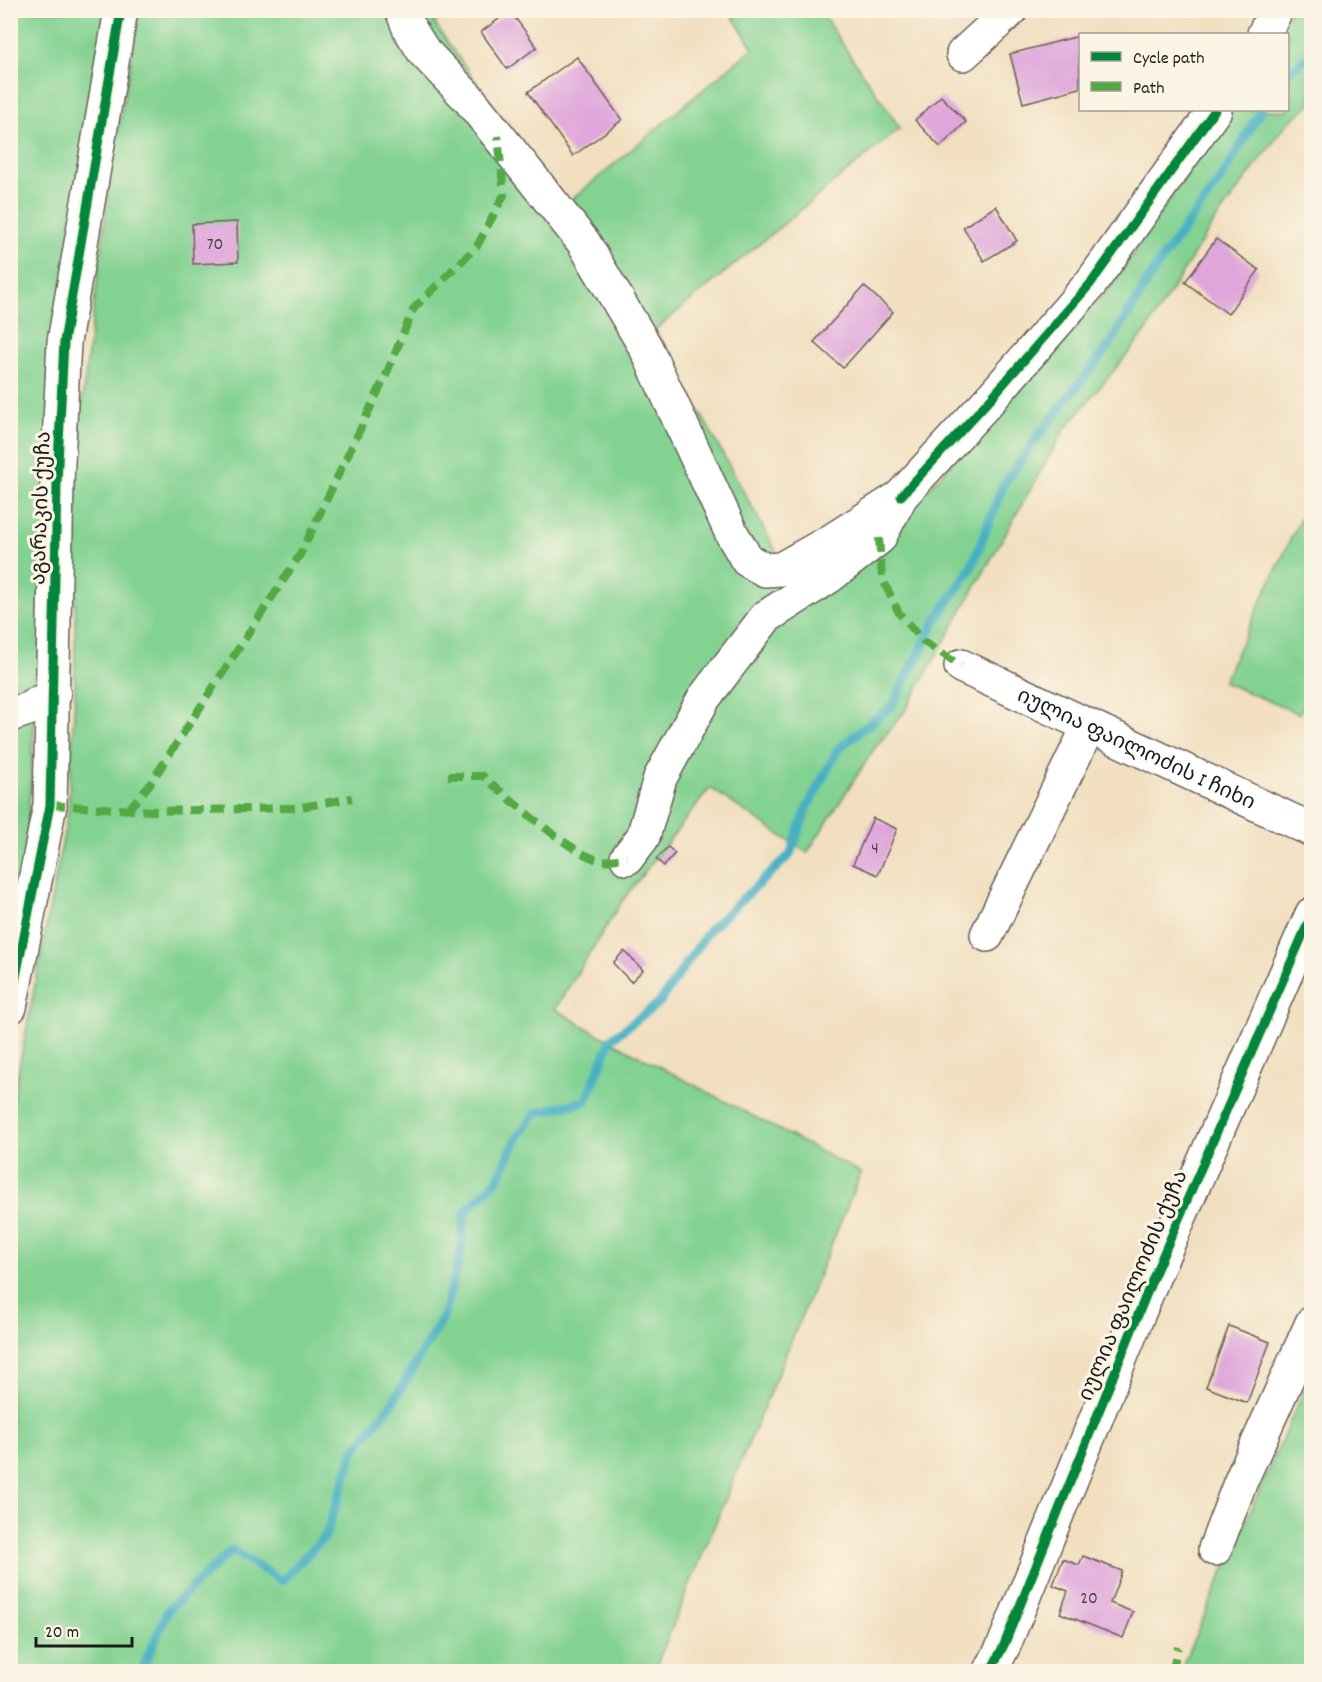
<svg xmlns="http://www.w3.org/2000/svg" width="1322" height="1682" font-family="Dekko,'Noto Sans Georgian',sans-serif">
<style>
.green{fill:#82d291;stroke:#4f7756;stroke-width:1.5}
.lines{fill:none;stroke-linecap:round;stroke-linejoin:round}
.stream{stroke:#46b0c4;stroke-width:9}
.building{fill:#dfa6db}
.minor-casing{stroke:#676055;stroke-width:36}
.minor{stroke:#fff;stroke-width:33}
.quiet{stroke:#52a943;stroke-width:8;stroke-dasharray:15 8;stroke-linecap:butt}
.cycleway-casing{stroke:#fcf5e5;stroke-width:13}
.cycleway{stroke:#00873e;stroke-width:9}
.labels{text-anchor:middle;stroke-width:6;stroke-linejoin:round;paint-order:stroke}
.number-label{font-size:18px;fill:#4d3e4c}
.street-label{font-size:21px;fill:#1c1c1c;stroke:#fcf5e5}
</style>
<rect width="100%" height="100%" fill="#fcf5e5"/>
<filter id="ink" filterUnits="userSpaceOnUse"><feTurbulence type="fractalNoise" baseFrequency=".0167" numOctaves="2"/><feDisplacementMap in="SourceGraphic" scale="12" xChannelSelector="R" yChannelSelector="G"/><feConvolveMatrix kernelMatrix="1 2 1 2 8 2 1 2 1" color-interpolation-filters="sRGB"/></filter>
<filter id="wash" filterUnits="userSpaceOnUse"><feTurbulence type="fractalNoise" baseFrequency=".008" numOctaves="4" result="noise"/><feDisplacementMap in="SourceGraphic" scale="24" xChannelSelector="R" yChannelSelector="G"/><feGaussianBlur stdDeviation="1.35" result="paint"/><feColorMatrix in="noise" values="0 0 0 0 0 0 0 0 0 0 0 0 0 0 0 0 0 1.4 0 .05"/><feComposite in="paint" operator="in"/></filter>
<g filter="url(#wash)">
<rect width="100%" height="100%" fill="#f1dfc0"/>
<path class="green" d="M11,11H105L35,714L23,895L11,943Z
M140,11H449L434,23L564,206L753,48L729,11H820L900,128L655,330L787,571L913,506L1112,285L1229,110H1288V34H1277L1291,11H1311V103L1286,125L1212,225L1145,333L1064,430L905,711L874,749L807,853L710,788L622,901L555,1009L592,1031L861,1173L654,1671L11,1672V1109L68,813L75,695L76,448L113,157Z
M1311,496V690L1300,714L1223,682Z
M1311,1374V1671H1181L1183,1664Z"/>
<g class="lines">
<path class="stream" d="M1288,72L1312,54
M141,1672L168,1610L232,1550L282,1581L326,1535L354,1451L393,1402L443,1317L460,1255L465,1212L497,1180L516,1140L535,1113L586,1101L611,1039L660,1002L710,929L790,855L808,806L838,749L892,706L937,618L971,568L1004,484L1039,435L1110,344L1159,263L1222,177L1261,110"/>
</g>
<g id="blocks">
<path class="building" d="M510,11L537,47L507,69L481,32Z
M1079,36L1080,88L1023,103L1010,54Z
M577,57L622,120L573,156L528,92Z
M941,96L966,122L940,147L915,120Z
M996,206L1017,241L984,261L963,227Z
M237,222L238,262L193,264L192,224Z
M1216,239L1259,270L1228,314L1185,282Z
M864,286L893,312L843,368L814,342Z
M873,818L897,829L878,875L853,864Z
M668,847L675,853L664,866L656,859Z
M624,951L643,970L631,982L613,963Z
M1229,1326L1270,1342L1247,1403L1206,1387Z
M1083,1556L1122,1571L1110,1603L1133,1612L1123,1638L1060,1613L1068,1591L1053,1585L1063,1559L1079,1565Z"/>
</g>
</g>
<g filter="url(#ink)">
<use href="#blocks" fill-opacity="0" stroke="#676055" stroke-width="1.5"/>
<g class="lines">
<g class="minor-casing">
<g id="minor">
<path d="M402,10L409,28L424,52L469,99L584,243L646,348L732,534L747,560L765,570L781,569L831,541L900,497"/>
<path d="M1264,34L1276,10"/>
<path d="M963,54L1011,10"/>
<path id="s1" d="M961,666L1312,830"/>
<path d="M10,715L28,709L54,694"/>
<path d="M627,858L643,837L660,778L704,698L766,617L830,576L879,538L901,496L992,397L1091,283L1215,110"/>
<path d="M987,935L1089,726"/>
<path d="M10,1007L50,805L57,483L64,342L121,10"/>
<path d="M1215,1549L1240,1483L1312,1323"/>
<path d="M990,1672L1004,1645L1153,1278L1312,914"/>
</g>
</g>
<use href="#minor" class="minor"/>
<path class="quiet" d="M879,538L882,578L899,613L924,642L961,666
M448,776H483C506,796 572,855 599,860C607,862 618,858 627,858
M50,805L153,811L296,808L352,798
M128,810L150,784L301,553L386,375L414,308L477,246L504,195L498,136
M1172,1672L1178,1647"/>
<g class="cycleway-casing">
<path id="cycleway" d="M901,496L992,397L1091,283L1215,110
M10,1007L50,805L57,483L64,342L121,10
M990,1672L1004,1645L1153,1278L1312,914"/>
</g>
<use href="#cycleway" class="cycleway"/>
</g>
</g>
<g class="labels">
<g class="number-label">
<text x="215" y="249">70</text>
<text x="875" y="853">4</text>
<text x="1089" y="1603">20</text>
</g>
<g class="street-label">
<text transform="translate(40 508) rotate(-88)" y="7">აგარაკის ქუჩა</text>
<text dy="7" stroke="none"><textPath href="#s1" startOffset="194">იულია ფაილოძის I ჩიხი</textPath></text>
<text transform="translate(1132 1285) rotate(-67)" y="7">იულია ფაილოძის ქუჩა</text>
</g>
</g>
<rect width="1322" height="1682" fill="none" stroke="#fcf5e5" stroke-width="36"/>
<rect x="1079" y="33" width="210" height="78" fill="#fcf5e5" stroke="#a29e95" stroke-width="1.5"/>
<rect x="1091" y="52" width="30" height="9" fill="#00873e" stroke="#a29e95" stroke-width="1.5"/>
<text x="1133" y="63" font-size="18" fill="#1c1c1c">Cycle path</text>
<rect x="1091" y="82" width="30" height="9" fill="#52a943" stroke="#a29e95" stroke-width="1.5"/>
<text x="1133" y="93" font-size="18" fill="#1c1c1c">Path</text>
<path d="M36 1637v9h96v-9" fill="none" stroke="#1c1c1c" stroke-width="3"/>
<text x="45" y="1637" font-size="18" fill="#1c1c1c" stroke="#fcf5e5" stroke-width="4.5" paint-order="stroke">20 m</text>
</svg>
